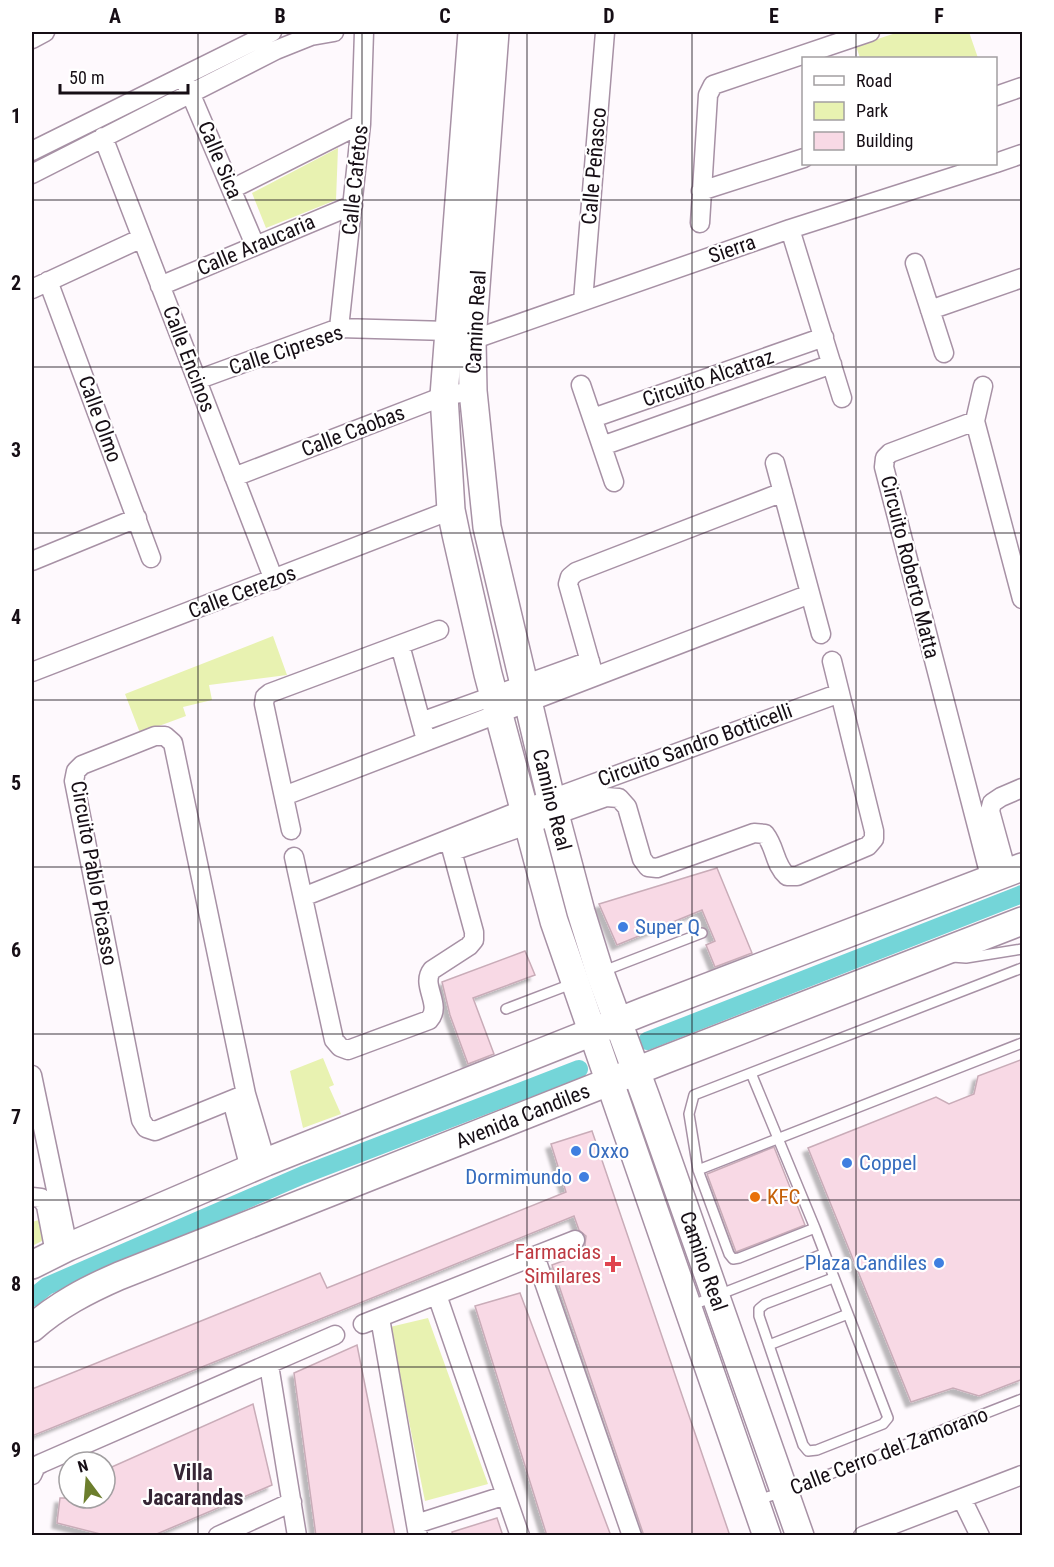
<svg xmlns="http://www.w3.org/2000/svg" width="1054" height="1567" font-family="'Roboto Condensed',sans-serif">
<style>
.green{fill:#e8f2b1}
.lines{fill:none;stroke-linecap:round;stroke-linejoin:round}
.canal{stroke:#74d5d8;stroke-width:18}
.building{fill:#f8d9e5;stroke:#c9acb8;stroke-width:1.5;filter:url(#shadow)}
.lane-casing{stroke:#a791a5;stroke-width:12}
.street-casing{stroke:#a791a5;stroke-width:21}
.secondary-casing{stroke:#a791a5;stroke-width:30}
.lane{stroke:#fff;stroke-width:9}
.street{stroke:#fff;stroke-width:18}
.secondary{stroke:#fff;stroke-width:27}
.grid{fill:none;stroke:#160e15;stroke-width:1.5;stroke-opacity:0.55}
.shop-dot{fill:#3f7fe0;stroke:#fff;stroke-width:2}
.food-dot{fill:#e8710a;stroke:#fff;stroke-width:2}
.health-dot{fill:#e0444e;stroke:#fff;stroke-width:2}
.labels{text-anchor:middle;stroke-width:4.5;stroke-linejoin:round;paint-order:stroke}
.street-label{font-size:21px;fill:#160e15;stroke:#fff}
.shop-label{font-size:21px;fill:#366cbe;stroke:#fff;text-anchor:start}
.food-label{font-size:21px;fill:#c56008;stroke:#fff;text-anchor:start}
.health-label{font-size:21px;fill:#be3a42;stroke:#fff;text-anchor:end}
.neighbourhood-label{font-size:22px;font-weight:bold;fill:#362535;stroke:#fff}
.neatline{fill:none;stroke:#160e15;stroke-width:2}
.grid-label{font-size:20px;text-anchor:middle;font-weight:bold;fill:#160e15}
</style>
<defs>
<filter id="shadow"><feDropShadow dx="-5" dy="5" stdDeviation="1.5" flood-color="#0004"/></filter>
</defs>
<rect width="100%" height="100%" fill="#fef9fd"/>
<path class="green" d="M899,32H969L978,58H860L856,46Z
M338,148L336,200L266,228L252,193Z
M273,636L287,675L209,685L212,700L183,707L186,716L140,733L125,694Z
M323,1058L334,1085L329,1087L341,1114L303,1128L290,1071Z
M42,1219L48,1238L32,1246V1222Z
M428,1318L488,1484L425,1501L390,1327Z"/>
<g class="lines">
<path class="canal" d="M647,1041L1022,894
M32,1298L47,1286L303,1175L579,1069"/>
</g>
<path class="building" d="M717,868L752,953L715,967L706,945L715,941L702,910L617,945L599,904Z
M525,951L535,975L473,998L494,1054L468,1064L450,1015L442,982Z
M1023,1059V1379L979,1396L953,1388L911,1402L808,1148L936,1097L949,1104L974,1094L978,1076Z
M592,1131L730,1536H644L552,1265L587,1252L585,1245L586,1236L579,1230L574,1216L32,1436V1389L320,1273L327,1288L566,1192L551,1144Z
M774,1147L805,1225L736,1252L707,1174Z
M520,1293L611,1536H547L475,1306Z
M357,1345L395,1536H316L294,1373Z
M253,1404L272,1485L152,1536H108L57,1523L60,1498H105V1470Z
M497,1518L503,1536H453L452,1532Z"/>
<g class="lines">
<g class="lane-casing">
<path id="lane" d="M952,957L966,958L1022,949
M601,972L702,933
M506,1009L574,983
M751,1073L815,1228L888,1418L883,1424L817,1450L808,1451L803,1445L759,1316V1309L765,1304L833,1278
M698,1170L1022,1043
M815,1228L739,1258L733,1259L729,1254L698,1170L689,1114L694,1095L1022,968
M690,1306L823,1254
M769,1345L848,1314
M757,1500L784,1492L1022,1399"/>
</g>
<g class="street-casing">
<path id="street" d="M32,39L45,32
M186,83L255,245
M996,96L1022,87
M103,137L274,580
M32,151L272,32
M996,163L1022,154
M32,174L276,50L311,36L334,32
M232,189L361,124
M701,191L804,158
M700,223L708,95L713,85L870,32
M790,229L842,398
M915,263L944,353
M48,281L151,558
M160,286L353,205
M32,289L142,238
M583,301L605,32
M930,310L1022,278
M339,328L361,124L364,32
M472,340L790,229L993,164
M197,380L339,328L448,331
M581,385L614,482
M983,386L975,421L1022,599
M593,418L824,337
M975,421L890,453L885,458L884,467L991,880
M602,446L832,364
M775,463L821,634
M234,477L444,396L473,391
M32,561L137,518
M400,645L424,733
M32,672L451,510
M594,676L568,584L570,577L576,572L783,492
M421,722L590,661
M284,796L810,594
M291,830L264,704L265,697L270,693L439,630
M453,851L606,797L619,798L627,807L642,859L648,867L657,868L754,833L765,834C776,848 774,864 787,876H797L868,846L874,839V831L832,661
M294,857L334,1040L340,1047L348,1050L429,1020C443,1005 420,985 432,970L469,946L474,940V932L449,840
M1007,873L990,811L992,803L1001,797L1022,788
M303,897L524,809L840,693
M32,1075L68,1247
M246,1094L155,1131L146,1128L141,1120L74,781L76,771L82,765L155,736H165L173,743L246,1094L266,1162
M232,1100L250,1169
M32,1197L41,1198L46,1206L55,1253
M535,1256L632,1536
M437,1295L520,1536
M380,1318L418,1536
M363,1324L575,1240
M269,1365L297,1536
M32,1475L36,1466L42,1463L335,1335
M962,1499L980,1536
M416,1524L506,1495
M218,1536L292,1502
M863,1536L1022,1475"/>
</g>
<g class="secondary-casing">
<g id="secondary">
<path d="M472,32L444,396L451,510L456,534L488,674L554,921L767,1536"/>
<path id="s1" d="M495,32L472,340L473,391L487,527L551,799L581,912L600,973L646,1098L800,1536"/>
<path d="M32,1265L68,1247L266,1162L645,1011L1022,867"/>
<path id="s2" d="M32,1328C58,1305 87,1290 119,1276L664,1060L1022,921"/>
</g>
</g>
<use href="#lane" class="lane"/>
<use href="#street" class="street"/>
<use href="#secondary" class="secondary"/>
</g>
<path class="grid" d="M198,32V1536M362,32V1536M527,32V1536M692,32V1536M856,32V58M856,164V1536M32,200H1022M32,367H1022M32,533H1022M32,700H1022M32,867H1022M32,1034H1022M32,1200H1022M32,1367H1022"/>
<g class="shop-dot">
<circle cx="623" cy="927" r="6"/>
<circle cx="576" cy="1151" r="6"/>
<circle cx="847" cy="1163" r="6"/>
<circle cx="584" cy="1177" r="6"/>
<circle cx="939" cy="1263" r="6"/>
</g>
<circle class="food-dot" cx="755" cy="1197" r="6"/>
<path class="health-dot" d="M610 1255h6v6h6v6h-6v6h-6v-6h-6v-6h6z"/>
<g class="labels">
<g class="street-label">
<text transform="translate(220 160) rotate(67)" y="7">Calle Sica</text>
<text transform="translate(594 166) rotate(-85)" y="7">Calle Peñasco</text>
<text transform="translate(355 180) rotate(-84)" y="7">Calle Cafetos</text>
<text transform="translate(256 245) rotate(-23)" y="7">Calle Araucaria</text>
<text transform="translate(732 249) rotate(-19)" y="7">Sierra</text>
<text transform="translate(476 322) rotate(-87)" y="7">Camino Real</text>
<text transform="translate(286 350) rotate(-18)" y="7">Calle Cipreses</text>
<text transform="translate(189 359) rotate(69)" y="7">Calle Encinos</text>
<text transform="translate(708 378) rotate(-19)" y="7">Circuito Alcatraz</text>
<text transform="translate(100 419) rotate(70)" y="7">Calle Olmo</text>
<text transform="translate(353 431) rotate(-21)" y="7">Calle Caobas</text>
<text transform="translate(910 567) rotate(76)" y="7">Circuito Roberto Matta</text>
<text transform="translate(242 592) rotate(-21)" y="7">Calle Cerezos</text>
<text transform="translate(695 745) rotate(-20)" y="7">Circuito Sandro Botticelli</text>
<text dy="7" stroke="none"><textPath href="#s1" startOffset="777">Camino Real</textPath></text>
<text transform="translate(94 873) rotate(80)" y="7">Circuito Pablo Picasso</text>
<text dy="7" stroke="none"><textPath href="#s2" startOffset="536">Avenida Candiles</textPath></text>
<text dy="7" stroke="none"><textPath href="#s1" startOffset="1263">Camino Real</textPath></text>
<text transform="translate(889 1451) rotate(-21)" y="7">Calle Cerro del Zamorano</text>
</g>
<g class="shop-label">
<text x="635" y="934">Super Q</text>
<text x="588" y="1158">Oxxo</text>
<text x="859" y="1170">Coppel</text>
<text x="572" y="1184" text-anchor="end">Dormimundo</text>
<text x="927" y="1270" text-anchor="end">Plaza Candiles</text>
</g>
<g class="food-label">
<text x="767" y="1204">KFC</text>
</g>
<g class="health-label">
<text x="601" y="1259">Farmacias<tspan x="601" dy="24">Similares</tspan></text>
</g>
<g class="neighbourhood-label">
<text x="193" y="1480">Villa<tspan x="193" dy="25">Jacarandas</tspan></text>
</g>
</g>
<rect width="1054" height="1567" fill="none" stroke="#ffffff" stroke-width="66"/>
<rect x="802" y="57" width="195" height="108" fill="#ffffff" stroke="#a29fa1" stroke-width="1.5"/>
<rect x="814" y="76" width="30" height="9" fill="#ffffff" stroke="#a29fa1" stroke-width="1.5"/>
<text x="856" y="87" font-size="18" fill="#160e15">Road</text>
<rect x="814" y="102" width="30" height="18" fill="#e8f2b1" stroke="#a29fa1" stroke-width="1.5"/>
<text x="856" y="117" font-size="18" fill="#160e15">Park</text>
<rect x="814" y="132" width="30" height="18" fill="#f8d9e5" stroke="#a29fa1" stroke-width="1.5"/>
<text x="856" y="147" font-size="18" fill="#160e15">Building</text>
<g transform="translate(87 1480) rotate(344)"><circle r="28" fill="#ffffff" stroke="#a29fa1" stroke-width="1.5"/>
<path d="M0-4.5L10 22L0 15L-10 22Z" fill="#6c7e2d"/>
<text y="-9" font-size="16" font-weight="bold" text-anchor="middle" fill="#160e15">N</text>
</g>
<path d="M60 84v9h128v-9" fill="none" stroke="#160e15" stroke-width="3"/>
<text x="69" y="84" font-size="18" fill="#160e15" stroke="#ffffff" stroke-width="4.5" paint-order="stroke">50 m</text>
<rect x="33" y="33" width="988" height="1501" class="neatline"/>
<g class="grid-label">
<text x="115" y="23">A</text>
<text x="280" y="23">B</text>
<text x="445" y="23">C</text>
<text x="609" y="23">D</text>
<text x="774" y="23">E</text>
<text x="939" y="23">F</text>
<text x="16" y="123">1</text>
<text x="16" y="290">2</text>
<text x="16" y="457">3</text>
<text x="16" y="624">4</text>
<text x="16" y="790">5</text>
<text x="16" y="957">6</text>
<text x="16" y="1124">7</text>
<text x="16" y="1291">8</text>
<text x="16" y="1457">9</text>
</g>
</svg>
